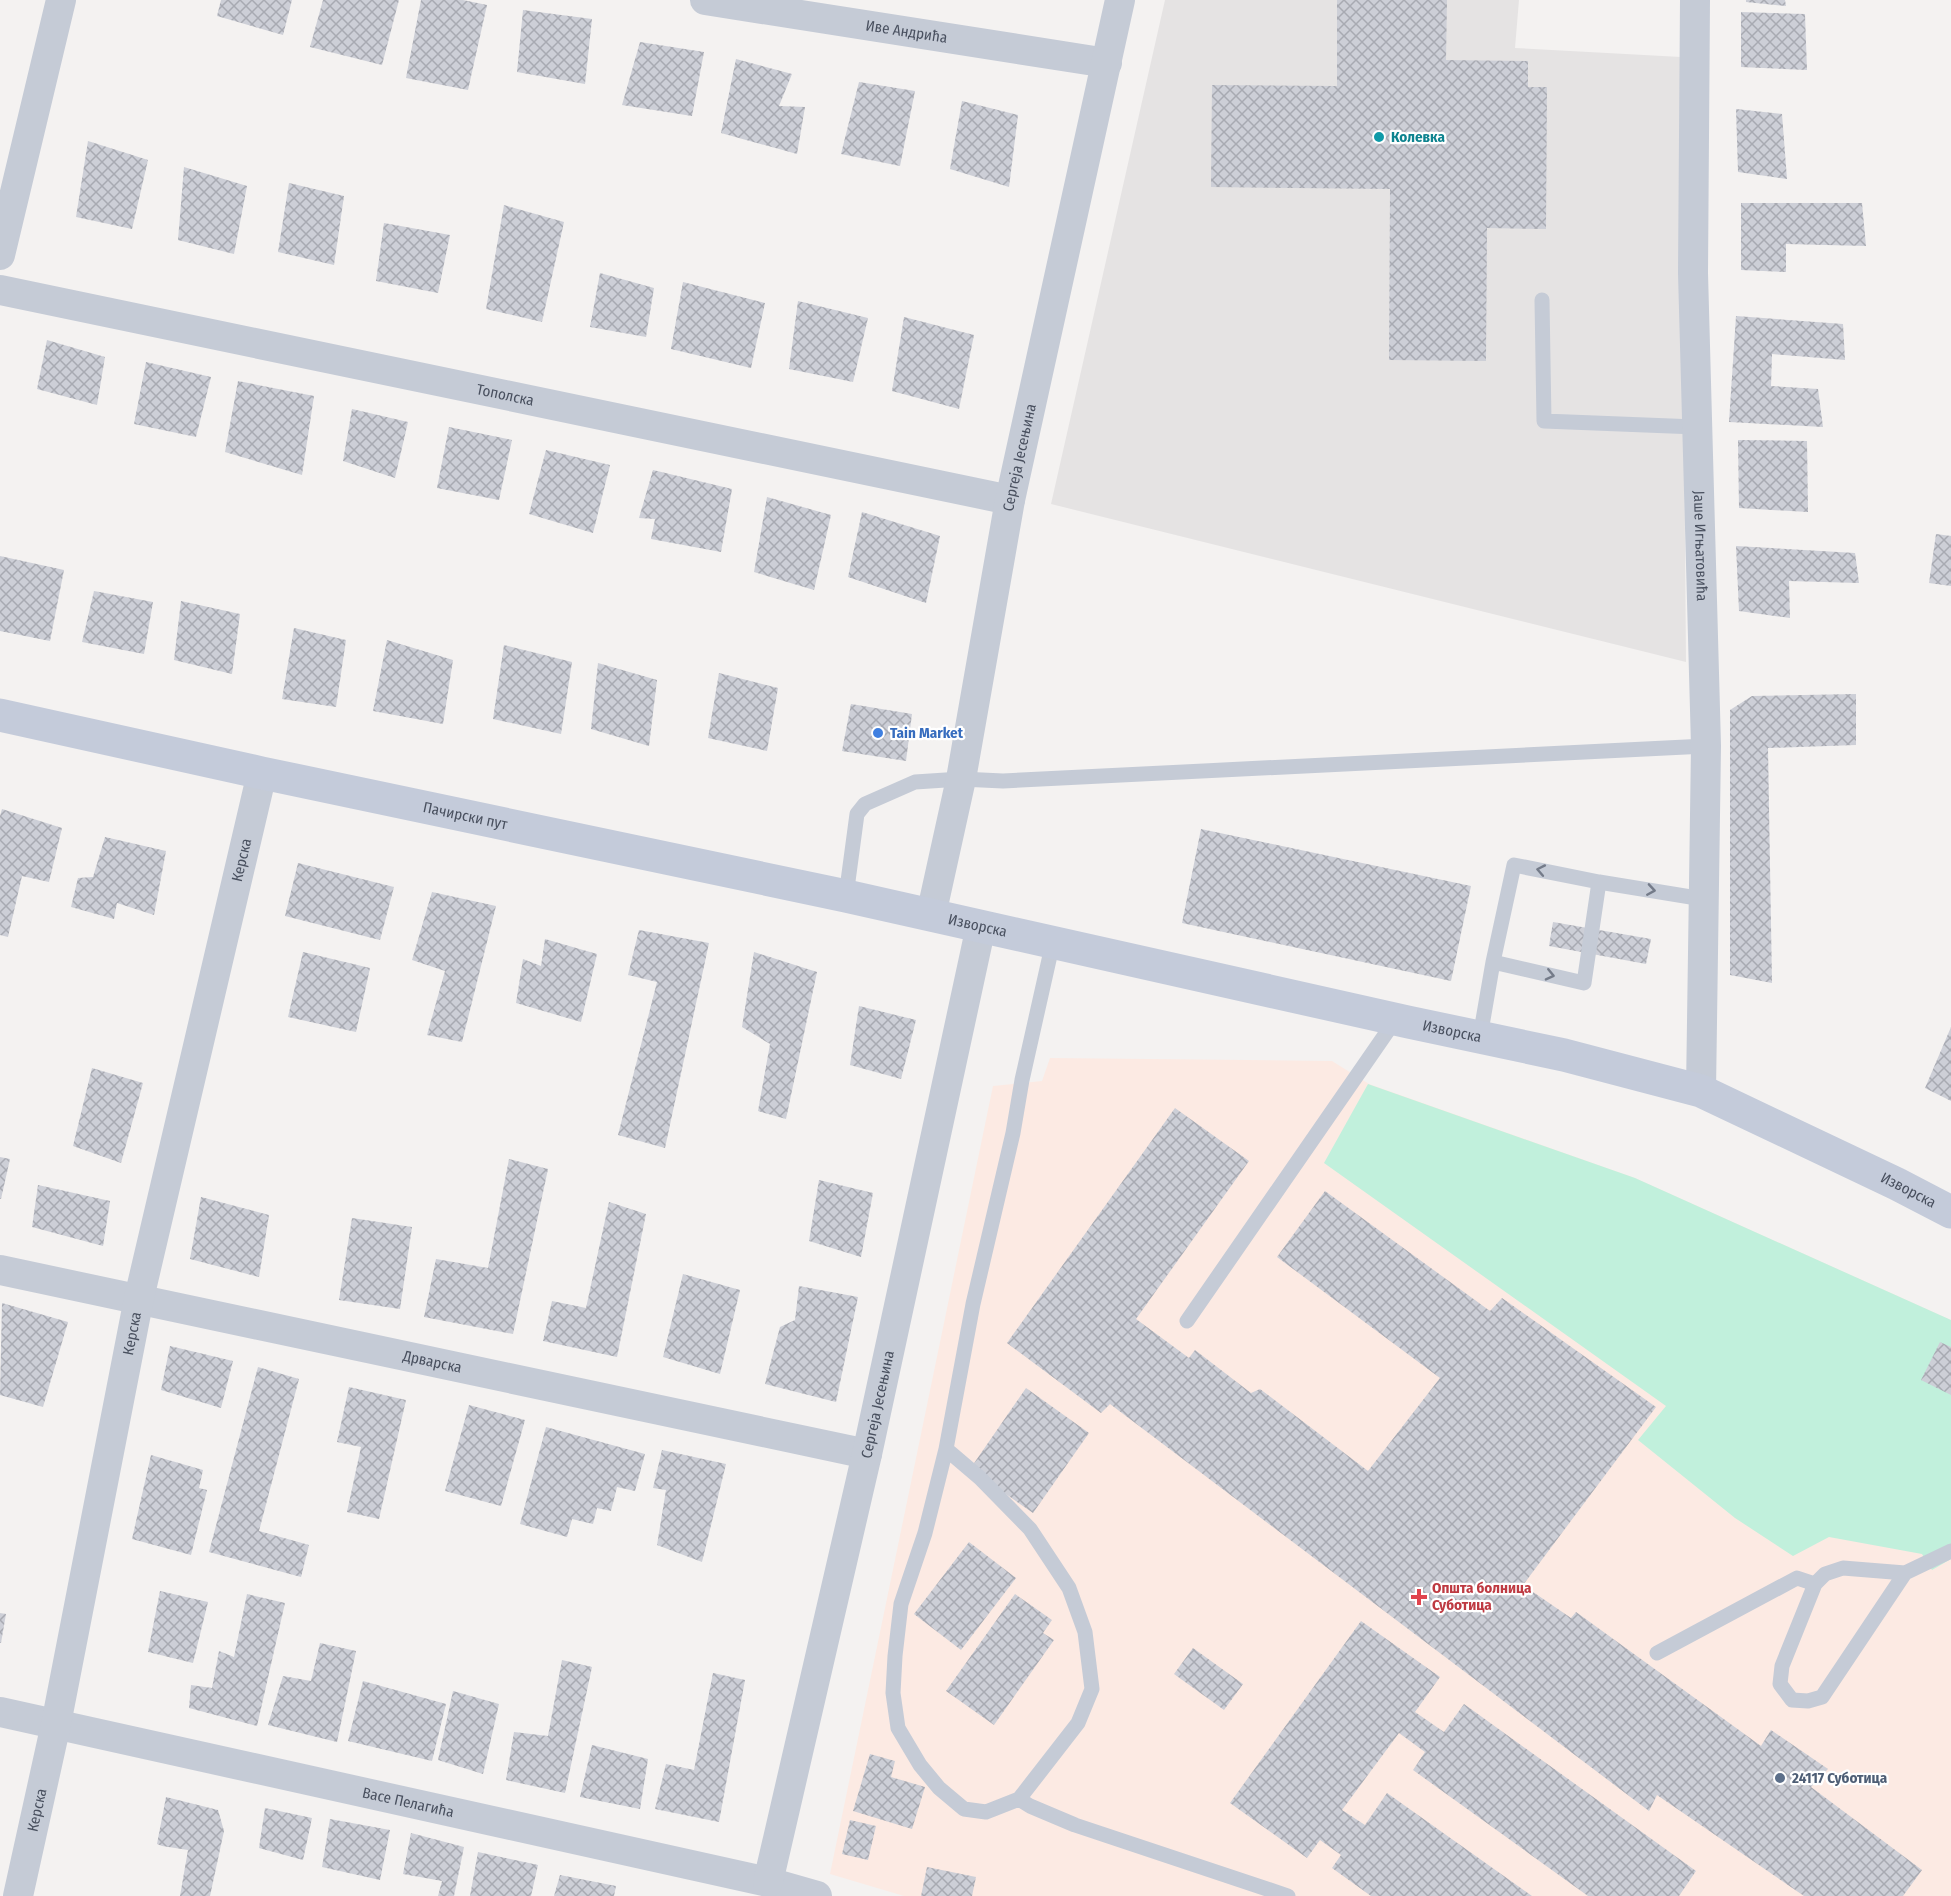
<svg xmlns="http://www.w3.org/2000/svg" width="1951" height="1896" font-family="'Fira Sans Condensed',sans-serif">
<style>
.education{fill:#e5e3e3}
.medical{fill:#fceae3}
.park{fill:#c1f0dc}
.building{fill:url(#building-cross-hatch)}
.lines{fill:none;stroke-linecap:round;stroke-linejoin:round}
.lane{stroke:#c5cbd6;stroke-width:15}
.street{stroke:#c5cbd6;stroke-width:30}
.secondary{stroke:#c4cbda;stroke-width:33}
.oneway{stroke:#747b89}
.culture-dot{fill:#0f9aa8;stroke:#fff;stroke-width:2}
.shop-dot{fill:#3f7fe0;stroke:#fff;stroke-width:2}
.health-dot{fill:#e0444e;stroke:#fff;stroke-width:2}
.service-dot{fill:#5c6f8a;stroke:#fff;stroke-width:2}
.labels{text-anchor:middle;stroke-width:4.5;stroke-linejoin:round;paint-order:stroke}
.street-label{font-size:15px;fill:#49505f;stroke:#fff}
.culture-label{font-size:15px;font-weight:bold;fill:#0d838f;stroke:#fff;text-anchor:start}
.shop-label{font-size:15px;font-weight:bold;fill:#366cbe;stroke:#fff;text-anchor:start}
.health-label{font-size:15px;font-weight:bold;fill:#be3a42;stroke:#fff;text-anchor:start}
.service-label{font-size:15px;font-weight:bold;fill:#4e5e75;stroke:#fff;text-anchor:start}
</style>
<defs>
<pattern id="building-cross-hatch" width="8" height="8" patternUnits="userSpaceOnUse" patternTransform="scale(1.5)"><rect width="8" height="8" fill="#cdcfd7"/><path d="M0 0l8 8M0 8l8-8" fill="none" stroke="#a8aab2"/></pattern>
</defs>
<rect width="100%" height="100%" fill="#f4f2f1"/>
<path class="education" d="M1165,0H1519L1515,48L1681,57L1686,662L1051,504Z"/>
<path class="medical" d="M1050,1058L1332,1061L1369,1084L1635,1178L1951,1320V1896H904L830,1874L993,1086L1042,1081Z"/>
<path class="park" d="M1368,1084L1635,1178L1951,1320V1559L1932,1570L1922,1554L1829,1537L1793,1556L1735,1518L1638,1440L1666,1406L1324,1163Z"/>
<path class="building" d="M221,0H292L283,35L217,16Z
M323,0H399L382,65L310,47Z
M421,0H463L487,5L468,90L406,78Z
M1337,0H1447L1446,60L1528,61V87H1547L1546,229L1487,228L1486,361L1389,360L1390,189L1211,187L1212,85L1337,86Z
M1746,0H1785L1786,6L1746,2Z
M523,10L592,19L585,84L517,72Z
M1741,12L1805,14L1807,70L1741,67Z
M640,42L704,52L692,116L622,105Z
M736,59L792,74L779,106L805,107L797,154L721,133Z
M859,82L915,91L900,166L841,154Z
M962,101L1018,115L1009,187L950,169Z
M1736,109L1782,114L1787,179L1738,172Z
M88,141L148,160L132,229L76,217Z
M184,167L247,186L234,254L178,240Z
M289,183L344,196L334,265L278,252Z
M1741,203H1862L1866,246L1786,244V272L1741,270Z
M504,205L564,222L542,322L486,309Z
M384,223L450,235L438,293L376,281Z
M600,273L654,288L646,337L590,327Z
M683,282L765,303L751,368L671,349Z
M798,301L868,318L853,382L789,369Z
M1736,316L1843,324L1845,360L1772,354L1771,386L1818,389L1823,427L1729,422Z
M904,317L974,335L959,409L892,391Z
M47,340L105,357L97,405L37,389Z
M146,362L211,377L196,437L134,424Z
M238,381L314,396L302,475L225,452Z
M352,409L408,422L395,478L343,461Z
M449,427L512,440L499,500L437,488Z
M1738,440L1807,441L1808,512L1739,508Z
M546,450L610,465L593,533L529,514Z
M653,470L732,489L721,552L651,539L655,519L639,518Z
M767,497L831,515L814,590L754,572Z
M862,512L940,536L926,603L848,577Z
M1936,534L1951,536V586L1929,583Z
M1736,546L1855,553L1859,583L1789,581L1790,618L1739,611Z
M0,556L64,570L50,641L0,631Z
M94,591L153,602L144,654L82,642Z
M181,601L240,614L232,674L174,660Z
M294,628L346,640L336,707L282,699Z
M387,640L453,660L443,724L373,711Z
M504,645L572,662L561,734L493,719Z
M598,663L657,680L649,746L591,729Z
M719,673L778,688L767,751L708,738Z
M1856,694V745L1768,748L1772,983L1730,975V710L1752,696Z
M851,704L912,714L906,761L842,751Z
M2,809L62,828L49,882L22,876L8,937L0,935V816Z
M1201,829L1471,886L1451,981L1182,923Z
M105,837L166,851L154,915L117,903L114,919L71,907L78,878L93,877Z
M298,863L394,887L380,940L285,916Z
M432,892L496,906L462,1042L427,1035L445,971L412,960Z
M1553,922L1651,939L1646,964L1549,946Z
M639,930L709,943L665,1148L618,1135L657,982L628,975Z
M545,939L597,954L581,1022L516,1003L523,959L541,966Z
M303,952L370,968L356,1032L288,1017Z
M754,952L817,972L786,1119L758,1111L770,1044L742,1027Z
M859,1006L916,1020L901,1079L850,1065Z
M1951,1027V1101L1925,1088Z
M92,1068L143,1083L121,1163L73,1146Z
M1175,1108L1249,1161L1136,1319L1189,1358L1195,1350L1251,1393L1260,1389L1368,1471L1440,1378L1277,1257L1325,1191L1490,1311L1502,1298L1656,1407L1523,1585L1571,1618L1576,1612L1761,1746L1771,1730L1828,1769L1811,1787L1922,1870L1903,1896H1804L1657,1795L1649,1811L1110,1404L1101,1413L1007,1343Z
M0,1157L10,1159L1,1199H0Z
M509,1159L548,1169L513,1334L424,1317L436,1259L488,1268Z
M819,1180L873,1193L861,1257L809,1241Z
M38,1185L110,1201L103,1246L32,1227Z
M201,1197L269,1215L259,1277L190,1259Z
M609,1202L646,1214L617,1357L543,1341L552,1301L586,1308Z
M352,1218L412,1227L400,1309L339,1300Z
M683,1274L740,1290L720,1374L663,1357Z
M799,1286L858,1297L836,1402L765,1384L780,1327L795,1320Z
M2,1303L68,1322L43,1407L0,1395Z
M1940,1342L1951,1347V1395L1921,1380Z
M170,1346L233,1361L221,1408L161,1390Z
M258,1367L299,1379L259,1531L309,1545L301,1577L209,1552Z
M349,1387L406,1400L379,1519L347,1512L361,1447L337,1442Z
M1026,1388L1089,1433L1033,1513L970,1469Z
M469,1405L525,1420L501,1506L445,1491Z
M546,1427L645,1454L635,1491L617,1487L611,1511L597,1508L593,1524L572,1519L567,1537L520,1524Z
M662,1450L726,1464L702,1562L657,1545L666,1490L653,1488Z
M151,1455L203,1470L199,1488L207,1490L191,1555L132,1539Z
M969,1542L1016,1578L961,1650L914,1614Z
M160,1591L208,1602L193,1663L148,1652Z
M247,1594L285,1603L257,1726L189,1708L191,1685L212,1688L219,1651L234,1657Z
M1015,1594L1052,1620L1043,1633L1054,1640L994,1725L946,1691Z
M0,1613L6,1614L1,1643H0Z
M1361,1621L1440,1677L1415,1712L1444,1732L1464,1704L1696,1871L1679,1896H1588L1413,1770L1425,1752L1399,1733L1342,1810L1365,1825L1387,1793L1532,1896H1371L1332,1868L1341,1855L1320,1840L1307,1858L1230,1803Z
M320,1643L356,1651L337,1742L268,1725L283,1676L311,1681Z
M1193,1648L1243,1684L1224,1710L1174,1674Z
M562,1660L592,1667L565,1793L506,1780L514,1732L548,1736Z
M713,1673L745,1680L719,1822L655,1809L666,1764L694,1770Z
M363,1681L446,1704L432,1761L348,1741Z
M453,1691L499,1704L483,1774L438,1760Z
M592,1745L648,1759L640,1809L580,1797Z
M870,1754L895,1761L891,1777L925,1787L912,1829L853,1811Z
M166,1797L218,1810L224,1831L210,1896H180L188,1850L162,1846L157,1844Z
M265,1808L312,1818L303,1860L259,1848Z
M330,1819L390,1830L380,1880L322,1867Z
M850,1820L876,1826L868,1860L842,1854Z
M411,1833L464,1847L454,1896H438L442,1881L403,1874Z
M478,1852L538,1865L531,1896H470Z
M927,1867L976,1877L972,1896H921Z
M560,1875L616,1886L614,1896H554Z"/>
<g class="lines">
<path class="lane" d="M1542,300L1544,421L1696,427
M846,896L857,814L865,804L915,782L961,779L1003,781L1706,746
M1053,942L1022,1080L1013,1133L973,1304L946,1449L980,1478L1030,1529L1069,1588L1085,1632L1092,1689L1078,1723L1019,1799L1030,1806L1075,1825L1288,1896
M1493,962L1584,983L1599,882
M1480,1037L1493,962L1514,865L1599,882L1703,899
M1187,1321L1396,1019
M946,1449L925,1533L901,1604L895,1656L893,1693L898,1728L920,1765L939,1788L964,1809L986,1812L1019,1799
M1815,1584L1782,1666L1780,1684L1792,1700L1808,1701L1822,1697L1905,1573
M1657,1653L1797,1578L1815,1584L1825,1574L1843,1568L1905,1573L1951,1551"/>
<g class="street">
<path id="s1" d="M705,0L1107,63"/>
<path id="s2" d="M1695,0L1693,273L1706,746L1701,1091"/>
<path d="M0,255L61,0"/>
<path id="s3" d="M0,290L1010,500"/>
<path id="s4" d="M931,915L961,779L1010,500L1120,0"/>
<path id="s5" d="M0,1270L867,1454"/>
<path id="s6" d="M0,1712L768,1882L817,1896"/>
<path id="s7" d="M768,1882L867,1454L981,926"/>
<path id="s8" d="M18,1896L56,1724L139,1298L262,773"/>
</g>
<path class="secondary" id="s9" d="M0,715L262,773L846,896L1408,1022L1564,1055L1701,1091L1897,1184L1951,1212"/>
</g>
<defs><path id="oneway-chevron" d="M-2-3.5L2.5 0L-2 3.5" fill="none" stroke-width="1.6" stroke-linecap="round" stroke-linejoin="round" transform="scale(1.5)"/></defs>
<g class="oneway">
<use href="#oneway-chevron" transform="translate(1541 870) rotate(-169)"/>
<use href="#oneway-chevron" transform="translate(1651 890) rotate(9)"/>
<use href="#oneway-chevron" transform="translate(1550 975) rotate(13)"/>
</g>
<circle class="culture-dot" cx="1379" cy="137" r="6"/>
<circle class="shop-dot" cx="878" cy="733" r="6"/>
<path class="health-dot" d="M1416 1588h6v6h6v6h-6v6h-6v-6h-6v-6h6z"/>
<circle class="service-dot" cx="1780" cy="1778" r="6"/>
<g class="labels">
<g class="street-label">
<text dy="5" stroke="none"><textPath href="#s1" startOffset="204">Иве Андрића</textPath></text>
<text dy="5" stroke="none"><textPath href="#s3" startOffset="516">Тополска</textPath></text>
<text dy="5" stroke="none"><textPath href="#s4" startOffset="466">Сергеја Јесењина</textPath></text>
<text dy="5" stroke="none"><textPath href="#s2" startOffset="546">Јаше Игњатовића</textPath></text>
<text dy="5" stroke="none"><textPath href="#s9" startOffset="476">Пачирски пут</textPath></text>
<text dy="5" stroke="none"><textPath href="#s8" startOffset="1060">Керска</textPath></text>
<text dy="5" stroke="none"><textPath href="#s9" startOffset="1000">Изворска</textPath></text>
<text dy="5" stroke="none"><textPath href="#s9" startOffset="1486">Изворска</textPath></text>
<text dy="5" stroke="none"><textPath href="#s9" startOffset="1972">Изворска</textPath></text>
<text dy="5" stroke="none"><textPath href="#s8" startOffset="574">Керска</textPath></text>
<text dy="5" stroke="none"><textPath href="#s5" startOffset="442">Дрварска</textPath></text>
<text dy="5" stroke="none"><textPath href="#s7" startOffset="490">Сергеја Јесењина</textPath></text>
<text dy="5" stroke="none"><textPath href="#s6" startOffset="418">Васе Пелагића</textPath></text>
<text dy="5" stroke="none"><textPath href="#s8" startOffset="88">Керска</textPath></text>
</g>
<g class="culture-label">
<text x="1391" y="142">Колевка</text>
</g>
<g class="shop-label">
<text x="890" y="738">Tain Market</text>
</g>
<g class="health-label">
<text x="1432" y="1593">Општа болница<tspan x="1432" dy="17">Суботица</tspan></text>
</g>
<g class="service-label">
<text x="1792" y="1783">24117 Суботица</text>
</g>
</g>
</svg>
